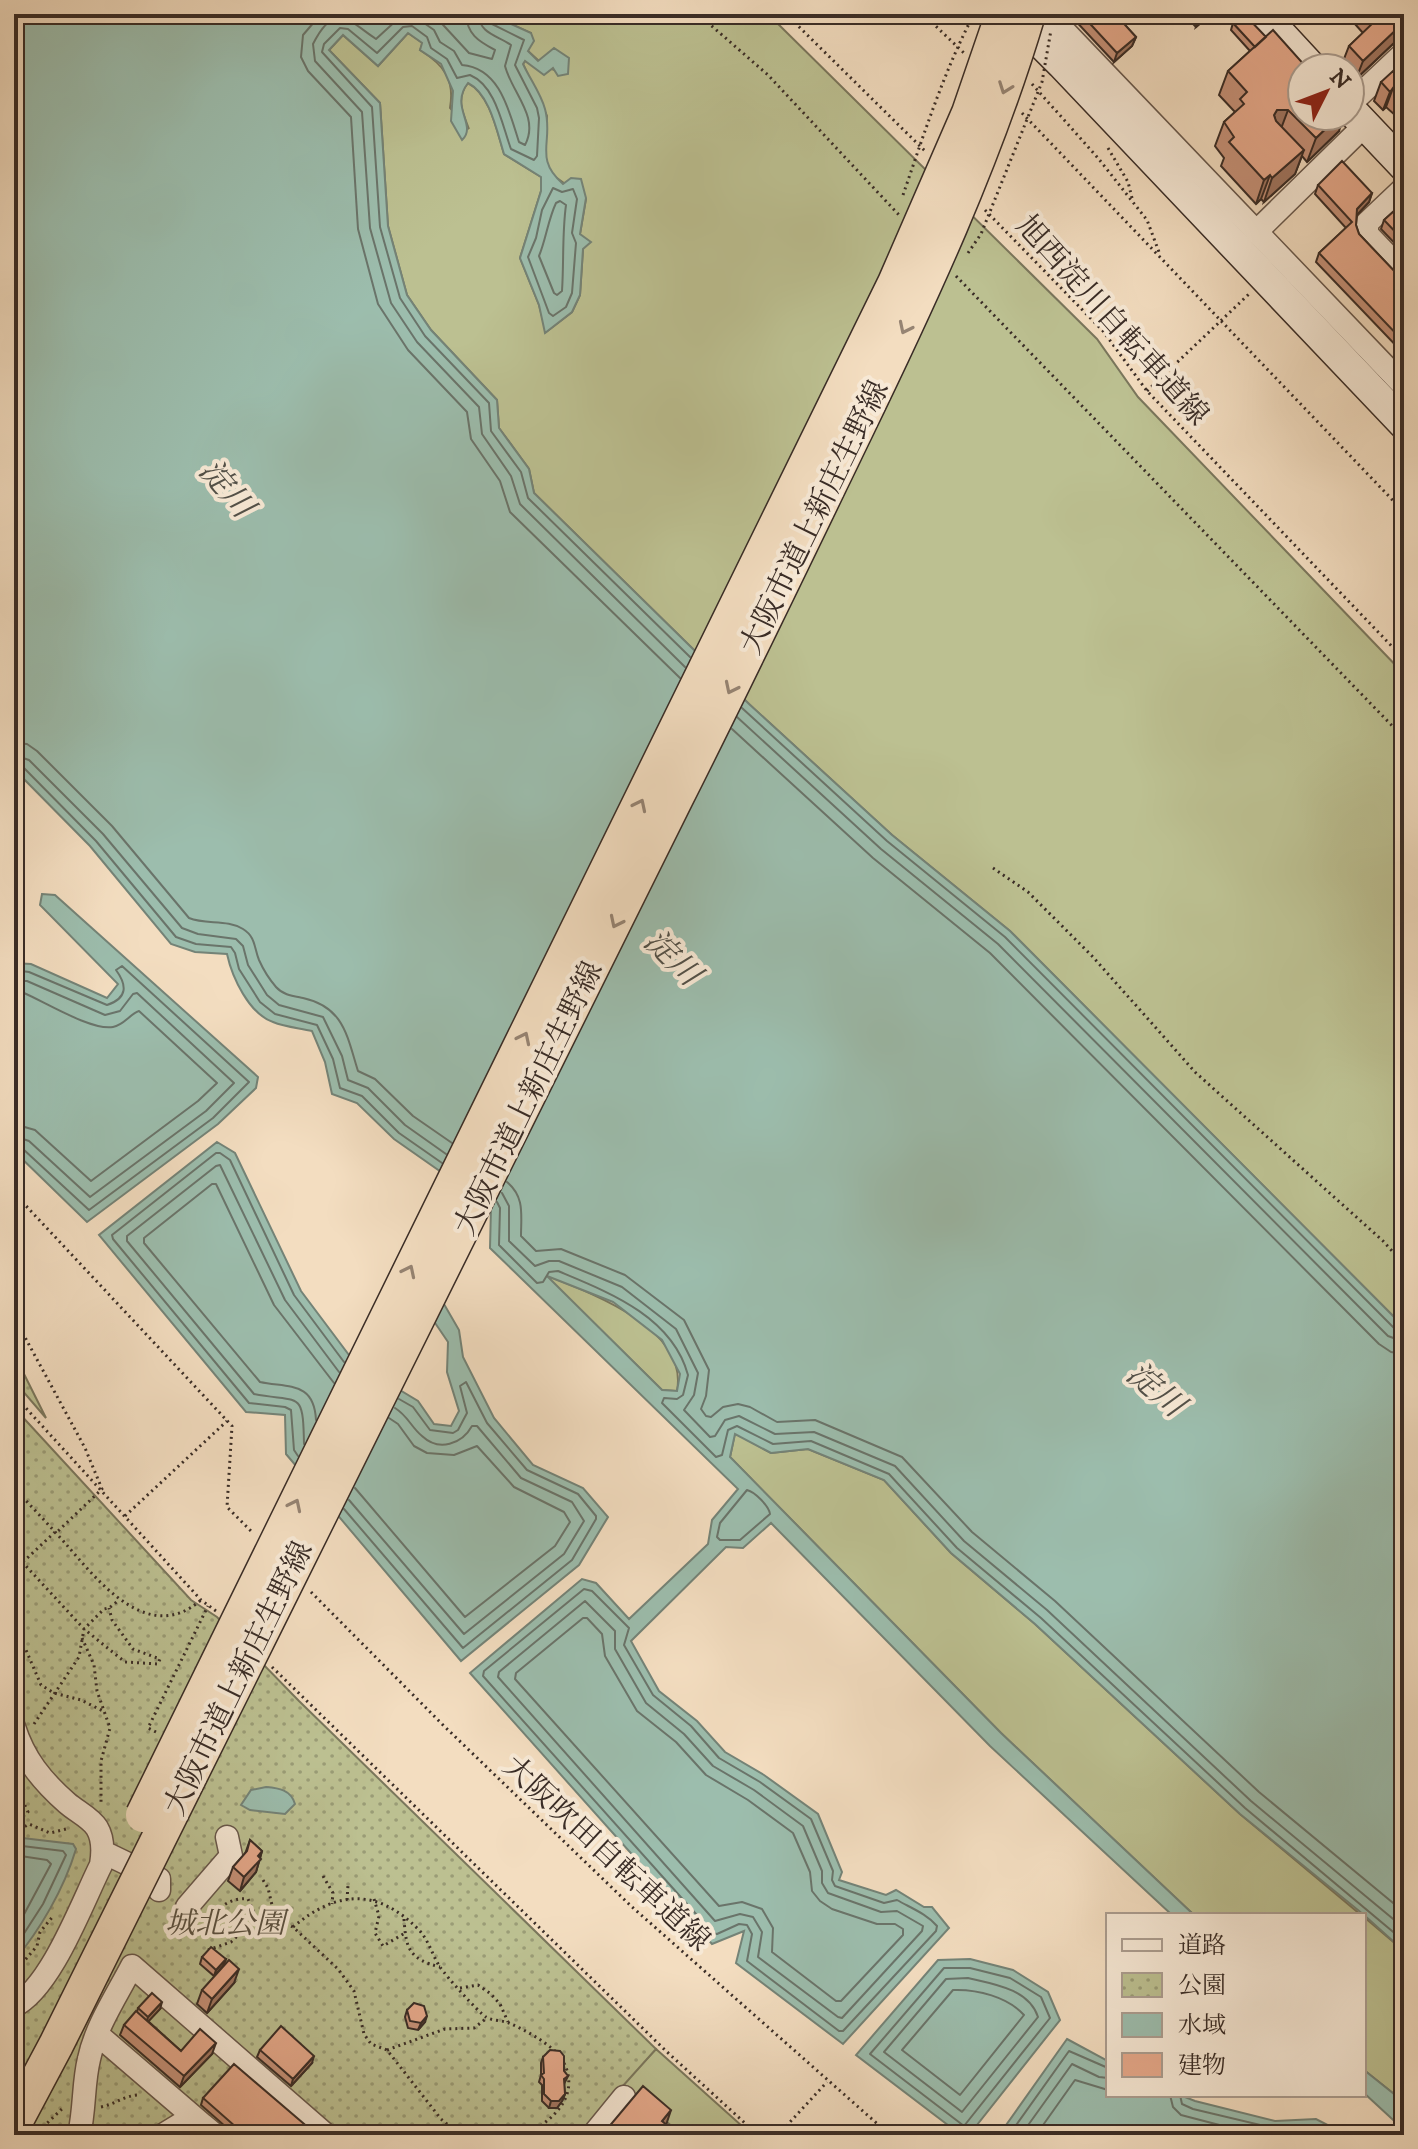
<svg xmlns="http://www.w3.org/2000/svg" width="1418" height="2149" font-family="'IM FELL DW Pica','Noto Serif JP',serif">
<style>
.green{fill:#bcc091;stroke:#7a765c;stroke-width:2}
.park{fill:url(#park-dots);stroke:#7a765c;stroke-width:2}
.water{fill:#9cbdad;stroke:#748377;stroke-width:2;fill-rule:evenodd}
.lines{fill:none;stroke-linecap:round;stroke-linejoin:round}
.shore{stroke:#6a746a;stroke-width:2}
.street-casing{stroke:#68584c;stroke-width:25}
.secondary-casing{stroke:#392c26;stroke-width:33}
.path{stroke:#392c26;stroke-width:3;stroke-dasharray:2 4;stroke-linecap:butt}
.street{stroke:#f7e9d6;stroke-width:22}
.secondary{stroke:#f7e9d6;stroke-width:30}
.primary-bridge-casing{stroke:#392c26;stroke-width:37;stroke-linecap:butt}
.path-bridge{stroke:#392c26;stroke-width:3;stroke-dasharray:2 4;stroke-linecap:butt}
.primary-bridge{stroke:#f3ddc0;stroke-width:34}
.wall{fill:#c69178;stroke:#392c26;stroke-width:2}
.shaded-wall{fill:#a17661;stroke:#392c26;stroke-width:2}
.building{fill:#e6a98b;stroke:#392c26;stroke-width:2}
.oneway{stroke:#968473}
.labels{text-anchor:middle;stroke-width:8;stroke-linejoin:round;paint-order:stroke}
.street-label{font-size:30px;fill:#392c26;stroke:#f7e9d6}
.park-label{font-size:30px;font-style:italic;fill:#5a5141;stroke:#f7e9d6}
.water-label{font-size:32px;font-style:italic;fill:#525048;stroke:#f7e9d6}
</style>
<defs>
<pattern id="park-dots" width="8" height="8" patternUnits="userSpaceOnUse" patternTransform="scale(2)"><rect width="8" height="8" fill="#bcc091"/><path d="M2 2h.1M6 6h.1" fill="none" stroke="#9a9c76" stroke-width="1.8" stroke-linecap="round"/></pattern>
</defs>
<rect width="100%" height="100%" fill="#f3ddc0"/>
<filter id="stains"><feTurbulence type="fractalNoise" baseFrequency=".0025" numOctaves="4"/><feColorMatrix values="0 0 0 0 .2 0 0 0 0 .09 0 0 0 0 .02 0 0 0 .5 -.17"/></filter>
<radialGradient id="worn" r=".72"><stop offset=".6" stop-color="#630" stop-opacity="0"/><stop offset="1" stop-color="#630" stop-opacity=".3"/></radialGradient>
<path class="green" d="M489,14H768L1097,339L1138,397L1404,674V995L1400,1005L1404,1026V1327L1010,931L892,835L749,704L534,493L529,469L499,428L497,400L431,330L407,295L388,226L380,103L329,50L343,35L378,66L408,33L423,43L420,50C444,65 455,79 450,108L469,129C462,112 456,98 468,83C490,94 497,132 504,154L541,177V191L520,258L539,305L546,332L572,312L580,295L583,249L580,234L586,199L550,173L545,156L547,116L523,64L525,61L568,74L539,61L528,51L531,33Z
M545,1275C591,1293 689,1328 677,1391L662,1390Z
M735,1433L771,1453L808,1449L884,1480L951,1553L1035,1624L1240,1814L1361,1915H1194L1001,1733L730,1457Z
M1364,1917L1404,1951V2102L1364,2070Z
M656,2049L752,2135H682L623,2084Z"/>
<path class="park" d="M14,1354L46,1418L14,1381Z
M18,1412L191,1600L217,1617L299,1701L656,2049L579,2135H14V1416Z"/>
<path class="water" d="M14,14H489L531,33L534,41L528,51L538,61L554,48L569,58L568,74L558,76L553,68L544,75L525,61L523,64C530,79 541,94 545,109C554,141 533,158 563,184L571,178L581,179L586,198L580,234L591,242L583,249L580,295L572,312L545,333L539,305L520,258L541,191V177L504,154C497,132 490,94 468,83C449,107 478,125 462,140L451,121L453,91L441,64L420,50L422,43L408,33L378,66L343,35L329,50L380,103L388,226L407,295L431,330L497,400L499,428L529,469L534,493L749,704L892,835L1010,931L1404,1327V1951L1364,1915L1240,1814L1035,1624L951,1553L884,1480L808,1449L771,1453L735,1434L730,1457L1001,1733L1194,1915H1172L990,1746L771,1523L743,1548L726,1547L631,1641L659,1691L697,1721L725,1752L764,1775L818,1814L842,1872L839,1880L886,1895L896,1890L924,1907H932L949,1928L843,2044L736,1963L744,1931L712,1944L470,1673L582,1579L596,1583L629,1619L708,1544L712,1520L738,1489L490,1248L491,1207L394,1139L357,1103L332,1094L325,1062L312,1031C299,1028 285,1027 273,1022C249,1014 232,977 227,954L195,952L171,944L90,846L14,769ZM547,1276L613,1302L662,1340L680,1374L677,1391L662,1390Z
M42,894L55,895L258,1077L256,1088L218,1124L87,1222L14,1151V963L31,964L107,998L118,984L40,905Z
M217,1142L235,1153L301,1291L355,1363L418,1401L434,1424L451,1426L459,1411L447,1372L448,1342L410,1286L422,1266L459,1330L463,1357L494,1418L533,1465L583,1488L608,1517L579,1565L461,1661L286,1454L285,1415L246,1412L99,1235Z
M266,1787C279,1788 291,1790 295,1804L285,1814L250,1810L241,1805L251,1790Z
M14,1837L73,1844L76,1849C64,1889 40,1930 14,1961Z
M970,1959L1013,1970L1048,1992L1060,2020L969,2135H961L856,2055L938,1960Z
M1067,2039L1108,2061V2095H1180L1195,2101L1275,2121L1316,2119L1347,2135H999Z
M1364,2070L1404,2102V2130L1364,2093Z"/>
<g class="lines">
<path class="shore" d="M321,14L303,35L301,57L308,71L351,117L358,229L378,304L408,350L467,412L471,439L500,481L510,512L680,678
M433,14L469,53L492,59L495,50C478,41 467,34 466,14
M478,14C480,34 497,35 511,45L505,66C512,93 540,117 525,145L519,142C509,111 500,68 462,65L454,51L440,42L434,30L414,16L399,18L376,39C349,21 335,0 313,44L315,61L362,112L370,228L391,303L417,342L479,407L482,434L511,476L520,504L685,667
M488,14L492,24L524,40L515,65L537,108L539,118L537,156L534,160L511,149C502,125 496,86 470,75L457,78L447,59L431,48L427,37L412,26L403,27L377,53L348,29L340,28L324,44L322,52L372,107L380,227L400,298L425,336L489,403L491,431L521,472L528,498L690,657
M553,188L562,192L573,189L577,199L572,233L576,243L572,293L566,307L553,316L549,313L528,257L536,238L542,210Z
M560,201L566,205C562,234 564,261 562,291L557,295L554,293L539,256C546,239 548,220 556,203Z
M742,708L887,841L1005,937L1395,1329L1404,1331
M737,717L881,849L998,944L1388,1336L1404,1342
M732,729L873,858L990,953L1379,1344L1391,1352L1404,1354
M14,743L27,744L37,751L112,826L189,918C206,925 227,919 243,929C256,937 254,948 259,960C263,969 270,980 276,987C283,995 293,996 303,998C344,1007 347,1036 358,1071L375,1079L413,1116L452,1143
M14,755L29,760L103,834L182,928L198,934L236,939L243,946L248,965L267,995L279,1005L323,1017L342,1056L348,1080L368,1088L405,1125L446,1154
M14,765L23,767L96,841L176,937L196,944L231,947L235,953L239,969L260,1002L275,1014L317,1025L333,1059L340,1088L362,1096L399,1133L442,1163
M14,970L29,972L107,1005C128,998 127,985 116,970L122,966L249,1082L213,1118L89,1210L23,1149L14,1146
M14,981H27L105,1015L120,1011L133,994L137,993L234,1083L206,1111L90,1197L29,1141L14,1136
M14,993H24C45,1002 92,1031 113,1027C124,1025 130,1014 139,1011L217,1083L198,1101L91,1181L35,1130L14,1124
M507,1182C525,1197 521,1215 521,1236L536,1251L561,1249L625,1275L684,1320L709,1370L706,1396L701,1409L706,1416L711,1417L723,1407L738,1404L750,1407L777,1422L815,1420L902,1457L972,1532L1055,1601L1259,1792L1404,1912
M502,1193L509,1206V1241L535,1266L549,1261H559L622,1287L676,1329L698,1373L694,1395L684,1410L710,1437L715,1436L725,1420L739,1416L775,1434L814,1432L895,1466L964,1541L1047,1610L1251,1801L1404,1928
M497,1202L500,1208L499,1245L537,1283L543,1282L549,1272L558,1271C608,1292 672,1316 688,1375L683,1395L677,1399L664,1398L662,1403L716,1457L722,1455L728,1430L737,1426L773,1444L811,1441L889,1474L957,1548L1041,1618L1245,1808L1404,1941
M316,1420C314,1381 288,1388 260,1382L144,1243V1238L212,1184H216L274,1305L334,1383
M304,1444C303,1389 300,1403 254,1394L127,1241V1236L216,1166L220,1165L285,1300L339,1372
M298,1456L294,1450L291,1410L285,1407L249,1403L113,1239L112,1235L216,1153H220L230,1160L294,1295L344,1362
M355,1488L465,1617L555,1546L570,1522L564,1512L514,1487L477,1446L454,1455L427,1453L414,1446L398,1424L389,1418
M747,1490C755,1492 769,1506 770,1514L740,1540H720L717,1537L720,1523Z
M349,1500L464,1634L564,1554L584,1521L572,1502L521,1478L477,1426H472C462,1444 439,1452 422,1436C411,1427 408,1416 395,1408
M344,1509L463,1648L572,1560L596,1519V1516L578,1494L527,1470L487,1423L466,1382L460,1386L467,1413L458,1430L453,1433L430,1430L413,1407L399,1399
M584,1589L592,1591L629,1628L624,1645L653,1695L691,1726L719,1758L760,1782L811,1819L833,1871L832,1880L835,1886L884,1903L897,1900C911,1908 927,1914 937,1926L936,1931L843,2031H839L747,1961L752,1934L747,1925L739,1924L717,1934L713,1933L483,1676L484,1671Z
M585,1601L615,1631V1649L646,1703L684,1734L713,1766L754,1790L803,1826L822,1871V1883L828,1893L881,1912L897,1911L923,1926L922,1931L842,2018L838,2017L758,1957L762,1932L753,1917L740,1914L715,1921L498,1677L499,1672Z
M583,1618H587L602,1634L605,1656L637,1711L676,1742L706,1775L748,1800L793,1833L810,1872L812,1891L820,1901L832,1909L877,1924H895L903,1929V1935L841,2001H836L772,1952L773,1928L762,1909L742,1902L719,1906L515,1679L516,1673Z
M14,1845L63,1851L66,1855L43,1904L14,1949
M14,1855L47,1860L51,1864L14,1933
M944,1968H970L1010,1978L1041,1997L1050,2018L964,2126L870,2054Z
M968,1978C994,1984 1029,1989 1038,2017L962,2112L884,2052L946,1979Z
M953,1990C977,1989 1008,1997 1024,2015L960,2095L902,2050Z
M1170,2095L1173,2107L1181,2115L1258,2135
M1180,2095L1182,2104L1193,2109L1273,2128L1314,2127L1330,2135
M1009,2135L1069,2051L1108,2068
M1021,2135L1072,2064L1099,2077L1108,2078
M1036,2135L1075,2080L1108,2090"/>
<g class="street-casing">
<path id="street" d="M1048,14L1404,386
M1350,104L1404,53
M1404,188L1367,223V234L1404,273
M1256,232L1365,125
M14,1727C24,1759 42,1781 67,1803C76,1811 91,1818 97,1828C103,1838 103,1853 101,1865C82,1903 51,1988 14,2006
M103,1852L159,1879V1890
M187,1907L231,1856L227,1837
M97,2034L203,2125
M79,2135C85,2109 83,2083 89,2059C96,2026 117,1995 132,1966L326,2135
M163,2135L186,2121L203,2125L215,2135
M593,2135L624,2097"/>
</g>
<g class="secondary-casing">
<path id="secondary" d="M1012,14L1062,64L1404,424
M1262,14L1312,68
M1350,109L1404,166"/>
</g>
<path class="path" d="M698,14L768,75L899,215
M786,14L926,152
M923,14L964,53
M960,14L972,26
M1032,84L1098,158L1147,220L1159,252
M1022,113L1404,512
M1108,148L1128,182L1132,198
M985,210L1103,331L1147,391L1404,659
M956,276L1404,738
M1147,391L1249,294
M993,868L1028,892L1093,957L1195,1072L1383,1241L1404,1264
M14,1193L232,1426L227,1507L252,1532
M14,1317L85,1448L102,1489L56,1533
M14,1395L201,1600L216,1611
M14,1441L20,1417L19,1402
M14,1488C31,1506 48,1524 65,1543C98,1581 148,1646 201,1600
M125,1516L227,1421
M14,1553L84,1629L125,1662L158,1664L160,1659L133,1649L112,1620L109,1608
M23,1562L55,1532
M311,1592L444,1726L631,1906L890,2135
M14,1637L26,1650L41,1685L54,1693L81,1700L103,1711
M82,1638L94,1665L97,1691L110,1728L101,1761V1804
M272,1667L666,2051L758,2135
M34,1724L79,1657L84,1629L104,1609L109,1608L119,1600
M156,1732L148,1728L208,1606
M14,1824L28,1812L21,1797L24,1788
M14,1829L19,1830L29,1824L50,1833L66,1829
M323,1876L333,1893L332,1904
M263,1880L268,1888L275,1918
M374,1899L379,1916L375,1933L383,1946L405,1933
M347,1900L348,1885
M404,1919C406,1949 409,1959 440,1967
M207,1920C219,1908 230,1897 248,1899L256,1917
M293,1927C337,1890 377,1888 418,1929C429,1940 432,1955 440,1967C446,1976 477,2011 486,2017C492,2021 502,2020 509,2023C525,2030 543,2040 556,2052
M208,1950L231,1942L256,1918H275L293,1927L338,1969L354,1991L364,2034L371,2044L387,2050L441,2119L460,2135
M14,1973L37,1946L40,1932L54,1915
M460,1988L478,1985L491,1994L500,2004L508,2022
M14,2033L25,2036
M14,2048L20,2034
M387,2050L445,2029L474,2028L487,2018
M101,2107C115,2104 124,2096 138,2095
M43,2127L64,2107
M105,2131L122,2135
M525,2135C554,2120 581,2095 563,2061
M778,2135L827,2082"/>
<use href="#street" class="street"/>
<use href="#secondary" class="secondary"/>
<g class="primary-bridge-casing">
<path id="primary-bridge" d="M143,1815L895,283L969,113L1003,14
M14,2124L56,2045C262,1629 471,1215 676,798C737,677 796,554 855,432C921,296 985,159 1028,14"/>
</g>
<path class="path-bridge" d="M903,195C924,134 944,71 974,14
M968,253L981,234L1042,82L1051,30"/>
<use href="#primary-bridge" class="primary-bridge"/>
</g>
<path class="wall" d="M1072,14H1122L1119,19L1136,37L1132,46L1114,62L1071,16Z
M1184,14H1211L1196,27Z
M1334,14H1404L1395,42L1356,79L1350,73V68H1346L1342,64L1349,46L1363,33L1346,14L1340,20Z
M1233,23L1339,131L1307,162L1302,156L1295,174L1264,202L1261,199L1256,204L1221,166L1224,158L1215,146L1224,122L1235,112L1219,95L1228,71L1250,51L1231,30Z
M1404,80V123L1386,107L1383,110L1374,101L1381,82Z
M1318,185L1372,193L1369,202L1357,215L1356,225L1359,234L1397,274L1404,278V354L1316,262L1319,253L1346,228L1315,194Z
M1404,202V253L1381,229L1384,220Z
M250,1840L262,1851L256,1872L240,1891L228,1881L233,1867L245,1854Z
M202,1957L226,1959L223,1966L214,1976L200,1964Z
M234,1983L207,2013L197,2004L202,1990Z
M138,2008L160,2009L148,2021L181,2051L212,2054L180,2087L120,2035L124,2025L137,2012Z
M407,2010L425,2022L418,2030L408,2028L405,2017Z
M260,2050L312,2063L291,2086L257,2057Z
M543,2057L564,2071L568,2076L564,2084L565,2094L562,2101L557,2108H549L542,2101V2085L539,2082L541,2075V2063Z
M203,2098L317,2135H235L201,2105Z"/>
<path class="shaded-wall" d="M1200,14H1211L1196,27Z
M1404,23V40L1395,42L1356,79L1363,61L1402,24Z
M1136,37L1132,46L1114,62L1117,53Z
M1393,88L1386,107L1383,110L1390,92Z
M1277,110H1288L1279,134L1274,115Z
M1339,116H1344L1339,131L1307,162L1316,138Z
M1304,150L1295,174L1264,202L1272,178Z
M1270,175L1261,199L1256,204L1264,180Z
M1372,193L1369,202L1354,218L1357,209Z
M262,1851L256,1872L240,1891L244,1877Z
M226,1959L223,1966L214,1976L216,1970Z
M239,1969L234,1983L207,2013L212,1999Z
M162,2002L160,2009L146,2024L148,2017Z
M427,2016L425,2022L418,2030L421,2023Z
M216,2043L212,2054L180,2087L184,2076Z
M314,2056L312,2063L291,2086L293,2079Z
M565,2094L562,2101L557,2108H549L551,2101Z
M671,2110L664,2131L662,2121Z"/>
<path class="building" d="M1081,14H1119L1117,16L1136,37L1117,53Z
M1244,14L1266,37L1255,47L1233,23Z
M1369,14H1404V23L1402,24L1363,61L1349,46L1375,21Z
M1273,30L1306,67L1310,64L1314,68H1302V116H1339L1316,138L1288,110H1277L1274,115L1276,121L1304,150L1272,178L1270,175L1264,180L1229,142L1234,137L1224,122L1244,104L1240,99L1247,92L1228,71Z
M1393,71L1404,80V97L1393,88L1390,92L1381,82Z
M1342,161L1372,193L1357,209L1356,225L1359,234L1397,274L1404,278V342L1319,253L1352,222L1318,185Z
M1404,202V241L1384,220Z
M250,1840L262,1851L258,1856L261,1859L244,1877L233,1867L247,1851Z
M211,1947L226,1959L216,1970L202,1957Z
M229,1960L239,1969L212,1999L202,1990Z
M152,1993L162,2002L148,2017L138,2008Z
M414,2003L424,2006L427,2016L421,2023L410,2021L407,2010Z
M136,2011L181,2051L200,2029L216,2043L184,2076L124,2025Z
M281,2026L314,2056L293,2079L260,2050Z
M550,2050L560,2051L564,2056V2071L568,2076L564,2079L565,2094L559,2101H551L544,2094V2079L541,2075L544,2073L543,2057Z
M234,2064L317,2135H245L203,2098Z
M643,2086L671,2110L662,2121L679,2135H602Z"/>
<defs><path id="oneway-chevron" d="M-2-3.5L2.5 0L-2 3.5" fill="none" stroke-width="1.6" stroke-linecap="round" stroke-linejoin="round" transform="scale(2)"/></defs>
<g class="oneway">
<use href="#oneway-chevron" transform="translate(1005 88) rotate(110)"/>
<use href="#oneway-chevron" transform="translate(905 328) rotate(116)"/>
<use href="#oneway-chevron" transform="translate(731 688) rotate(116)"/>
<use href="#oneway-chevron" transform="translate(640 805) rotate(-64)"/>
<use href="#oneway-chevron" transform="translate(616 922) rotate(116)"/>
<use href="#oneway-chevron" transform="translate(524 1038) rotate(-64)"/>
<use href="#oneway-chevron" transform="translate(409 1271) rotate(-64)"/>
<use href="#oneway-chevron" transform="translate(295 1505) rotate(-64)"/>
</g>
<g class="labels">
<g class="street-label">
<text transform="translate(1113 320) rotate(48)" y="10">旭西淀川自転車道線</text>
<text transform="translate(814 517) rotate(-64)" y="10">大阪市道上新庄生野線</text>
<text transform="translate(528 1098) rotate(-64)" y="10">大阪市道上新庄生野線</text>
<text transform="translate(238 1678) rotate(-64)" y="10">大阪市道上新庄生野線</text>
<text transform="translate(607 1853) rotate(43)" y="10">大阪吹田自転車道線</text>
</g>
<g class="park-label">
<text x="225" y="1933">城北公園</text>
</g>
<g class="water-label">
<text transform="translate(227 488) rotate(49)" y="11">淀川</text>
<text transform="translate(673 957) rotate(44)" y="11">淀川</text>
<text transform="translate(1156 1389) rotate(40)" y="11">淀川</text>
</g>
</g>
<rect width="1418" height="2149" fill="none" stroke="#f3ddc0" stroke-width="48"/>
<rect x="16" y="16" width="1386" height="2117" fill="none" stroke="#392c26" stroke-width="4"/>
<rect x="24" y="24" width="1370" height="2101" fill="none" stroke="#392c26" stroke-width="2"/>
<rect x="1106" y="1913" width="260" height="184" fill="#f7e9d6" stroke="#ab9d90" stroke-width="2"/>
<rect x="1122" y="1939" width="40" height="12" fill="#f7e9d6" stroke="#ab9d90" stroke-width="2"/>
<text x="1178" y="1953" font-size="24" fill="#392c26">道路</text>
<rect x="1122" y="1973" width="40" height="24" fill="url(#park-dots)" stroke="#ab9d90" stroke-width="2"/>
<text x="1178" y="1993" font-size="24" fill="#392c26">公園</text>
<rect x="1122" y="2013" width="40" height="24" fill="#9cbdad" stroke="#ab9d90" stroke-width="2"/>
<text x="1178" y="2033" font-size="24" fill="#392c26">水域</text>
<rect x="1122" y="2053" width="40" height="24" fill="#e6a98b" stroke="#ab9d90" stroke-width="2"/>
<text x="1178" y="2073" font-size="24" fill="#392c26">建物</text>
<g transform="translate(1326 92) rotate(48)"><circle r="38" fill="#f7e9d6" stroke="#ab9d90" stroke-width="2"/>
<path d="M0-6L14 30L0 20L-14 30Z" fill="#8f2418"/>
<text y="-12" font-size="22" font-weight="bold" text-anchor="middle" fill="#392c26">N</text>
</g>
<rect width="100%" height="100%" filter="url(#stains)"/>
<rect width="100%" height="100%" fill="url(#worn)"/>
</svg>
